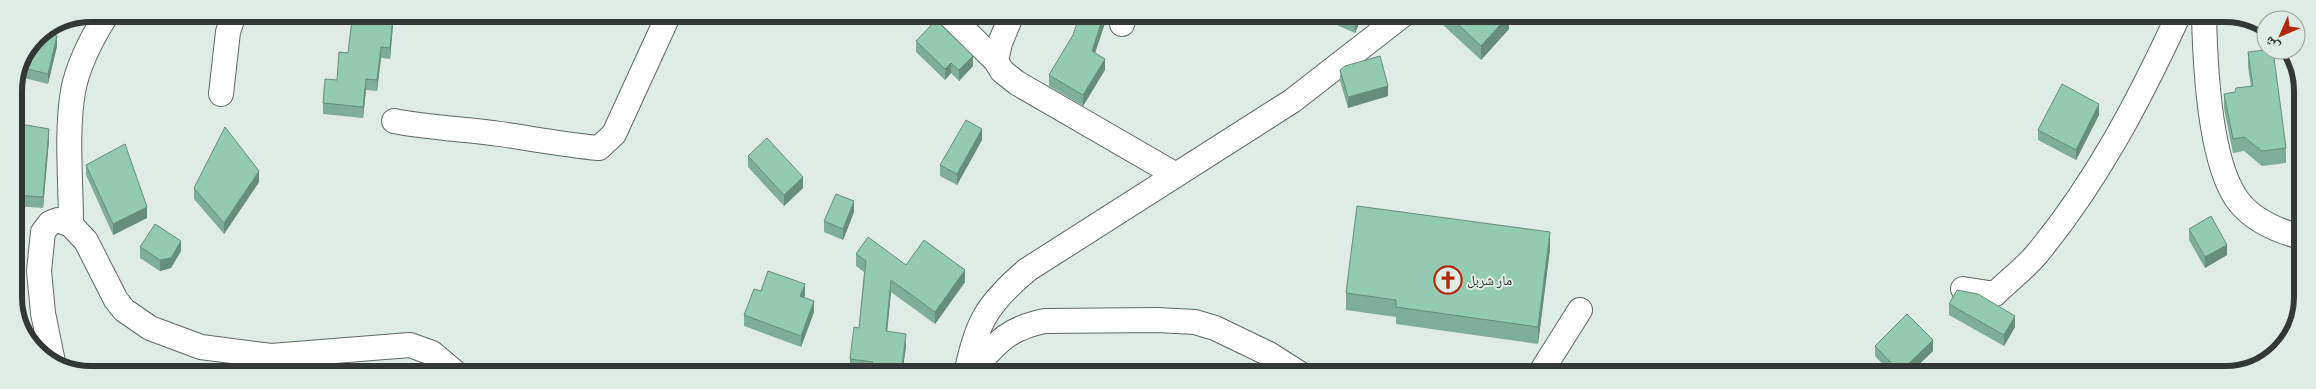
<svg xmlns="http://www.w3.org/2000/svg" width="2316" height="389" font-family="Manrope,'Noto Naskh Arabic',sans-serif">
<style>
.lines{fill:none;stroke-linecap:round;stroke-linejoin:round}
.minor-casing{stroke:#5f6964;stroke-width:26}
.minor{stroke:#fff;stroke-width:24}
.wall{fill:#7eae99}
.shaded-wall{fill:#678d7d}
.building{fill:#93cab2;stroke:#678d7d}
.labels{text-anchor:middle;stroke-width:4;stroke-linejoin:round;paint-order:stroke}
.poi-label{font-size:14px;fill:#333735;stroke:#dfebe5;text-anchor:start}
.rim{fill:none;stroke:#333735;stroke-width:6}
</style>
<rect width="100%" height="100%" fill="#dfebe5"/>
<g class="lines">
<g class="minor-casing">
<path id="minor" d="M948,14L996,61
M1012,14L1000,43L996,61L1002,71L1017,83L1176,175
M2204,14C2205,62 2209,164 2239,202C2254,221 2278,231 2301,237
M1122,24L1125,14
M221,94L228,32L234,14
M394,121C429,128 465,129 500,134C534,139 566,145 599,148L614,134L669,14
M71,225C71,181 66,134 73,91C78,65 93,36 107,14
M1963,289L1995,294C2008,281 2024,269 2036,255C2096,183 2140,99 2179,14
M53,362L43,313L39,271L43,232L50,223L58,220L71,225L86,241L116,300L124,310L150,328L201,347L271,356L410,345L432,353L458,375
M966,375C976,323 987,304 1027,270L1292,101L1404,14
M968,375C995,346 1004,329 1045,321L1157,320L1195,322L1215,328L1269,354L1302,375
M1539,375L1580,310"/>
</g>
<use href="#minor" class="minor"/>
</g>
<path class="wall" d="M358,14H397L396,25H393L390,59L381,58L377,91L366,90L363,118L323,114V103L337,80L348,53L357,21Z
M1108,14L1095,53L1105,70L1083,106L1049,86V75L1073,35Z
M1311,14H1363L1355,33Z
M1431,14H1509V29L1481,60Z
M2221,14H2235L2254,23L2250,30Z
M37,36L57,46L48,84L20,77Z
M916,41L973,66L959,81L951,73L945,80L916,52Z
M2248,52L2286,148V163L2262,166L2244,151L2233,153L2224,109V94L2235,92L2251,86L2248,67Z
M1340,70L1388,96L1348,108L1340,81Z
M2099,115L2076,160L2038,140V130Z
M14,132L49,140L43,208L15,206Z
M982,140L957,185L940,176V165Z
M748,156L803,188L784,206L748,167Z
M86,165L147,218L113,235L86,175Z
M259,182L224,234L194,199V188Z
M854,212L843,240L824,232V221Z
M2189,229L2227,255L2205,268L2189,240Z
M140,247L181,251L171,268L160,271L140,258Z
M1550,249L1538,344L1396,324V317L1346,310V293Z
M856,254L906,265L965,282L935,324L891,292L887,331L906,346L902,375H861L863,373L850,371V359L859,328L864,272L856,266Z
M761,291L805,295L804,298L814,312L801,347L744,326V315Z
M1949,304L2015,327L2004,346L1949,315Z
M1875,346L1933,351L1908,375H1893L1875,356Z"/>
<path class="shaded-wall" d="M393,14V25L390,59V48Z
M1104,14H1108L1092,62V51Z
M1357,14H1363L1355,33V18Z
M1509,15V29L1481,60V46Z
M2250,21L2254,23L2250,30Z
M57,36V46L48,84V74Z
M381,47V58L377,91V80Z
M973,56V66L959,81V70Z
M1105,59V70L1083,106V95Z
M951,63V73L945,80V69Z
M366,79V90L363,118V107Z
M1388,86V96L1348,108V97Z
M2099,104V115L2076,160V150Z
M49,129V140L43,208V197Z
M982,129V140L957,185V174Z
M259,171V182L224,234V223Z
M803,177V188L784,206V195Z
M854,201V212L843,240V229Z
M147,207V218L113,235V224Z
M1550,232V249L1538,344V327Z
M181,241V251L171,268L160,271V260Z
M2227,245V255L2205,268V257Z
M965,270V282L935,324V312Z
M891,280V292L886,343V331Z
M805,284V295L800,307V296Z
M814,301V312L801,347V336Z
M2015,316V327L2004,346V335Z
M906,334V346L902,375H901Z
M1933,340V351L1908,375H1900V372Z"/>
<path class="building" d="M358,14H396H393L390,48L381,47L377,80L366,79L363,107L323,103L325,79L337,80L339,52L348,53L352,20L357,21Z
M1080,14H1104L1092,51L1105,59L1083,95L1049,75L1073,35Z
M1346,14H1357L1355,18Z
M1447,14H1509V15L1481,46Z
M936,20L973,56L959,70L951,63L945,69L916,41Z
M45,33L57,36L48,74L24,68L37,36Z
M2266,50H2273L2286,148L2262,151L2244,137L2233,139L2224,94L2235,92L2236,88L2253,86L2248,52Z
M1380,56L1388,86L1348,97L1340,70L1345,66Z
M2062,84L2099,104L2076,150L2038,130Z
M966,120L982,129L957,174L940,165Z
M15,123L49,129L43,197L15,195L14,132Z
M225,127L259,171L224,223L194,188Z
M767,138L803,177L784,195L748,156Z
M125,144L147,207L113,224L86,165Z
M836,194L854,201L843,229L824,221Z
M1357,206L1550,232L1538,327L1396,307V300L1346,293Z
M2211,216L2227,245L2205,257L2189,229Z
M155,224L181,241L171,258L160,260L140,247Z
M868,237L906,265L924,240L965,270L935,312L891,280L886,331L906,334L901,375H861L873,362L850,359L854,327L859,328L866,261L856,254Z
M768,271L805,284L800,296L814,301L801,336L744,315L754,289L761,291Z
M1957,290L1978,294L2015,316L2004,335L1949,304Z
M1907,314L1933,340L1900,372L1875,346Z
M103,371L108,375H101Z"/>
<defs>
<g id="church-ring" transform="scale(1.4375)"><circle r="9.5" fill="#dfebe5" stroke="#b4280d" stroke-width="1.5"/><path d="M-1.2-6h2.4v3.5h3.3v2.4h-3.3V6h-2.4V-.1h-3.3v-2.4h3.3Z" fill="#b4280d"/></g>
</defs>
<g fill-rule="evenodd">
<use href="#church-ring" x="1448" y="280"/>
</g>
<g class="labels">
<g class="poi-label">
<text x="1467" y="285">مار شربل</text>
</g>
</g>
<path d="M0 0H2316V389H0ZM91 22H2225A69 69 0 0 1 2294 91V297A69 69 0 0 1 2225 366H91A69 69 0 0 1 22 297V91A69 69 0 0 1 91 22Z" fill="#dfebe5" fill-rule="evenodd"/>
<path class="rim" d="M91 22H2225A69 69 0 0 1 2294 91V297A69 69 0 0 1 2225 366H91A69 69 0 0 1 22 297V91A69 69 0 0 1 91 22Z"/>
<g transform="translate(2281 35) rotate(225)"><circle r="24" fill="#dfebe5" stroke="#9aa39f"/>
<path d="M0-4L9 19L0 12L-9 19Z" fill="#b4280d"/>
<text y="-8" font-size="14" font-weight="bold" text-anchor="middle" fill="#333735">ش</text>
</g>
</svg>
